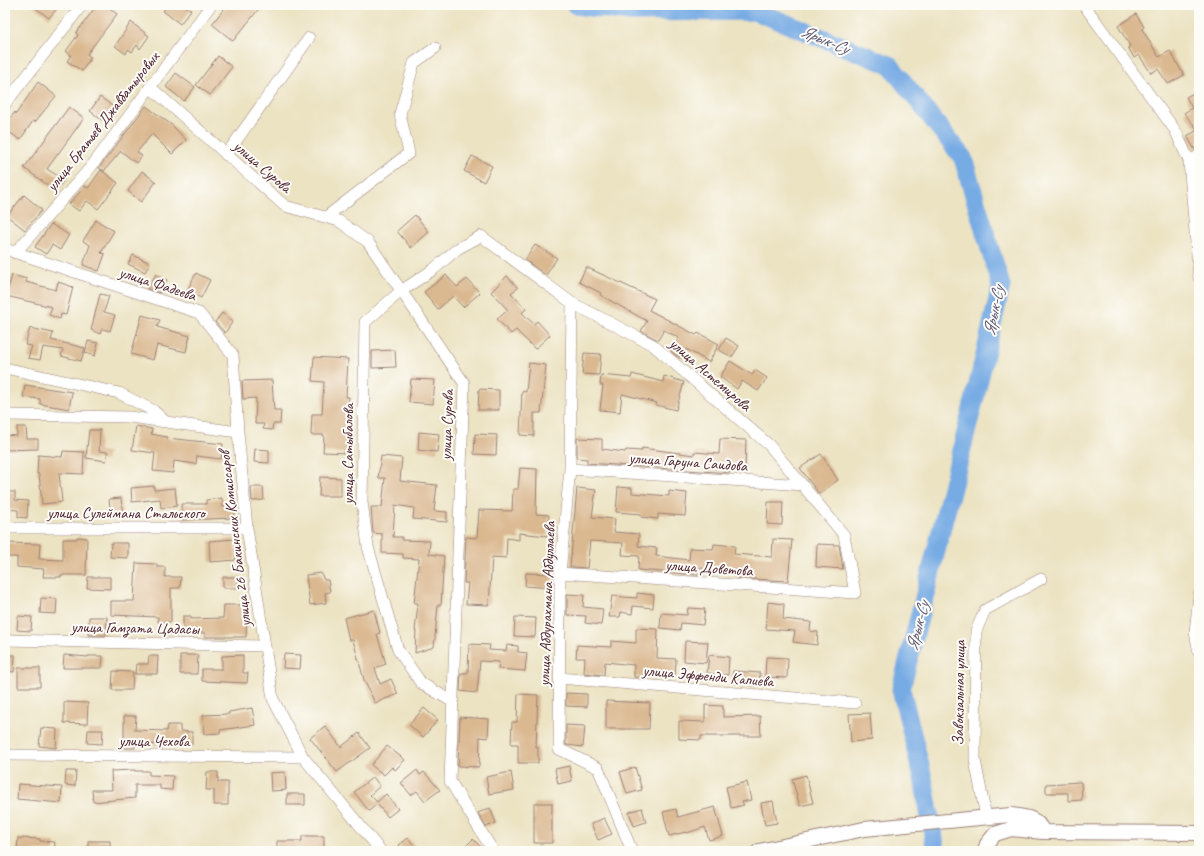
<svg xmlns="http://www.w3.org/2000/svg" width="1204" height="856" font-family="Caveat,sans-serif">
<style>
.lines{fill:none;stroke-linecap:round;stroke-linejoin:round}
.river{stroke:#77abe4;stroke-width:19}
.building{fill:#dab890}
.minor-casing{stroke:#9b8177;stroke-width:12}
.major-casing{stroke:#9b8177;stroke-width:16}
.minor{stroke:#fff;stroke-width:11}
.major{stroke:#fff;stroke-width:14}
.labels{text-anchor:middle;stroke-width:4;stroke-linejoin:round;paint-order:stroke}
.street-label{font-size:16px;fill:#4a1f2b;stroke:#fdfcf7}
.water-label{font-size:17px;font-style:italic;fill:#5c5775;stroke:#fdfcf7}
</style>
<rect width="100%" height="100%" fill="#fdfcf7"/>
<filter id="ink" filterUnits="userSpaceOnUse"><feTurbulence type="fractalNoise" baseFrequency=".025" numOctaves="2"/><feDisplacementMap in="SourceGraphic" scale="8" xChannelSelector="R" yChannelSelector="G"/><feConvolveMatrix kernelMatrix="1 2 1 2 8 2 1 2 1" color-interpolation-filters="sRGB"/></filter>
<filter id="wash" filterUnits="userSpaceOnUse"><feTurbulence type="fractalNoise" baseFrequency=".012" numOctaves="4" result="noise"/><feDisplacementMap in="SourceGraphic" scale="16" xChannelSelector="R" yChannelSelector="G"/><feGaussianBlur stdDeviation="0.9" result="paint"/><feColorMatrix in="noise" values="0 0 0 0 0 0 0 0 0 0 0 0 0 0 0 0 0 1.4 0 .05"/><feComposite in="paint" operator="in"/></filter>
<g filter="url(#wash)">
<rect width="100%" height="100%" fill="#ece3c3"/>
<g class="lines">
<path class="river" d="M576,5L631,12L755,11L890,65L963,158L1001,286L976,393L901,689L923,778L936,851"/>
</g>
<g id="blocks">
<path class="building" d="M32,5H60L49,18Z
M97,5H106L117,14L87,54L91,57L82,71L67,61L71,55L66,51L78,35L76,33Z
M168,5H184L191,10L180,24L163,11Z
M227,5H262L233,41L212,24Z
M1136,14L1144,27L1142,29L1159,57L1170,51L1184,75L1168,84L1158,69L1151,73L1139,55L1134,58L1128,47L1130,46L1118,26Z
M131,22L149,36L140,49L137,45L132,52L128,49L126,54L115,46Z
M218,56L232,67L210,95L196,85Z
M176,73L195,87L184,101L166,87Z
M38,82L56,96L35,122L33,121L20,140L5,129V125L15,112L16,114Z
M1199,90V149L1195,150L1187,136L1198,130L1184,113L1192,108L1186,97Z
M100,97L118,110L107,124L90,111Z
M146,106L173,126L186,140L172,154L152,134L137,152L142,156L136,163L121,151L104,171L99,168Z
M69,107L84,118L47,169L64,180L56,191L24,168Z
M472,156L492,166L484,182L464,171Z
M101,170L118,183L98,209L87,201L79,211L69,204L85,186L88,188Z
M142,171L156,182L141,202L128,191Z
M24,195L42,210L25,230L7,216Z
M415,215L429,232L411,248L397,231Z
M96,220L114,231L101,253L105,254L99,271L83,265L90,245L83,241Z
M51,224L69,235L60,250L52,245L46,254L35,247Z
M535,245L557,258L546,275L525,260Z
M133,255L150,263L145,272L128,264Z
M586,267L655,299L649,310L696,335L698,333L719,344L709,362L686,349L682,358L675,355L671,351L679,338L664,330L658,340L641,331L647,321L600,295L601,293L579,282Z
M196,273L210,280L201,298L187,291Z
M156,274L167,280L160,293L147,289Z
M12,275L27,279L26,282L56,290L58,282L73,287L66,315L61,314L60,319L49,315L52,307L6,296Z
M446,275L457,287L467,279L480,293L463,307L453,296L438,309L424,292Z
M507,276L518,288L511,293L526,309L522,313L534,324L537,321L550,335L535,349L516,330L511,334L497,319L508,310L491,292Z
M100,294L109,296L104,312L115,315L110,331L102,329L100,334L91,330Z
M222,313L233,321L225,333L215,322Z
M142,315L160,320L157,327L190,336L186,352L157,345L153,360L131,354Z
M30,328L53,333L51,340L85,348L81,361L61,356L63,350L43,347L40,360L28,358L32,346L25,345Z
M726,338L739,346L732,357L719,350Z
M88,341L98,343L95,356L85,353Z
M395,350L396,367L372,368V351Z
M584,353L601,354L599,375L582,374Z
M314,357L348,359L346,397H349L348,425L349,435H347L346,453L323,452L324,435H311L312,414H322L324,382L312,381Z
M730,361L752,375L755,370L767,378L758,391L742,381L737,389L720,377Z
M529,363L546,365L541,413H534V436L520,435L522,391L526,392Z
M632,374L663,382L664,376L684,382L676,410L656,405L657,403L622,394L620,412L600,410L603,385H600L601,375L631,378Z
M411,379L435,380L433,404L409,402Z
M272,380L274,410H281L280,424H273L272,430L263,429L264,424H255L256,398L243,399L242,381Z
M25,385L72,392L69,409L40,404V399L23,397Z
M479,389L499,390V410H478Z
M136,426L152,429L151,434L167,437V438L223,444L221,459L197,456L196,464L174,461L173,473L153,471L155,453L132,450Z
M17,427H26L27,439H38V449L5,450V435L17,436Z
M89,430H100L99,451L108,452L106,461L86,458Z
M419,432L439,434L437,452L418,450Z
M475,434L497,435L496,455L474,454Z
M577,438L602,439V449L625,452L626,450L642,451V448L694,455V452L719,454L720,439L746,440L745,469H730V473L587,463V459L577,458Z
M255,449L269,450V463L254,462Z
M63,451L84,452L83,474L59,473L62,502L42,504L39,474H37L38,455L62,457Z
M821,454L838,480L819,494L800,468Z
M381,456L402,458L400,481L437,485L434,511L447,512V522L413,519L414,508L395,505L393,537H402V540L430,541L429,554L444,556L441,605H438L434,647L415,653L416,631H415L418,603H414L419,559L403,558V554L382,553V534L373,533L371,507H382L385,478H378Z
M520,468L537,469L536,514L549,515L547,536L519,533V540L507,538L506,558L492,557L489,605L466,604L468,583H464L466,537L477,538L479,510L512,511L513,489H518Z
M320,477L341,478V496H319Z
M154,486V490L175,488L177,506L161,508L160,499L132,502L131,488Z
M251,487H263L264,500L252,501Z
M618,487L632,488V493L669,496V491L687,493L685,516L658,514V519L641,517V514L616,512Z
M577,488L596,490L592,517L615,519L614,532L639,534L638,546L657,548L656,556L689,560L690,548L713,549L714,544L735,546L734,554L772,557L773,539L792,540L788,581L737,578L738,570L698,568V575L638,570L639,556L622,555L623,543L590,541L587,568L570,567Z
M5,492H15V500L28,501L27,518L18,517V510L5,509Z
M121,498L123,516L111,517L109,499Z
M222,498L223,507H234L235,518L182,520L181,504H206V500Z
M768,502H783L782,525L767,524Z
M77,537L87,538L86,575H61V577H43L44,569L17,567V557H5V543L40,544L39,559L63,560V539H77Z
M234,539L236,560L210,562L209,541Z
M111,543H128V558L110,557Z
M817,544L839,545L843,569L816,567Z
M136,563L157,564V567H165V577H181L180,588H171V622H158V617L111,615V601H134Z
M321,573L324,580H328L330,592L325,593L326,603L310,605L306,575Z
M526,573L553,574V588L525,586Z
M88,577H110V589L87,588Z
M223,577H238V588H223Z
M637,593L654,595L653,608L633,606L632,614L621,612L620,617H609L612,596L637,598Z
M567,594L584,595L583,607L603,609L601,625L585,623L586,616L567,615Z
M41,598L57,599L56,614L40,613Z
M768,602L784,604L783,619L811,622L810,631L818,632L817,645L793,642L795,631L766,629Z
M224,605H247L246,637H205V633H183V616H191V619L223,618Z
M688,608L705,609L703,625L681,623L680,630L660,628L661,613L687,615Z
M374,610L380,633L377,634L386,664L375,668L380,684L391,679L398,694L375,703L364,680L353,640H349L344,618Z
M18,616L32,617L31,631L17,630Z
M89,617H107L106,635H88Z
M515,617L536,618L535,637L514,636Z
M636,628L658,629L657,658L676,659L675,678L634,677V665L605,662L604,675L584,673L585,658H576L577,645L611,647V641L636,643Z
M685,641L708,642L706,663L684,661Z
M469,644L490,645L489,650L506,651L507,645L518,646V652L527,653L525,671L498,669L499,662L480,661L477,693L460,691L461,673H468Z
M284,654L301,655L300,669L283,668Z
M5,655H15L14,672L5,671Z
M64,655L88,657V656H103L102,668H63Z
M180,655H198L197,674H180Z
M243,655V673H248L247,683L202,681V669H222V656Z
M709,655L729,657L728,675L707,673Z
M149,656H158L157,674H135L136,664H148Z
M766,657L788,658L787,678L765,677Z
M18,668H40V687H18Z
M113,671L133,672L132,690H112Z
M733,671L760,673L759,686L732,683Z
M566,693L587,694V707L566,706Z
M518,694L538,695L536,747H538V763H518V744H511L512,722H517Z
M606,701L650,703L649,729H606Z
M64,702L88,703L87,724L64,723Z
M705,705L723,706V717L760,716L761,736H701V740L679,739V721L705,722Z
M252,708L255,725L220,730V733L204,734L203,715L229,714V712Z
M424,708L438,720L423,737L409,725Z
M870,713L872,740L851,742L849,714Z
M124,716H136L135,730L167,731L168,725H180V731L192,732V745L135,744V748H124Z
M460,717L489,719L488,738L480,737L479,767L458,766Z
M566,725L585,726L583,747L566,745Z
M325,726L341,747L359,733L370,748L337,772L310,738Z
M41,728L57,729L56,748L39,746Z
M88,730H103L102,744L87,743Z
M387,746L405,760L395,770L392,767L384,775L371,765Z
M569,766L572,781L558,784L555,769Z
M635,767L642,790L627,794L620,772Z
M135,770V771H149V775L173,776L172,790L160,789V785H135V798L93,802L92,790H112L111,771Z
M417,770L420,775L424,772L440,790L425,801L417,791L411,795L401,783Z
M66,771H76L75,786L65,785Z
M207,772H218V782H228V805H214V790H206Z
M285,772L286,790L271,791L270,773Z
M511,772L514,790L489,794L486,777Z
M806,775L813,803L800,806L792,779Z
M373,777L380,786L370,795L377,802L386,794L398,809L388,817L377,804L369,811L354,792Z
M747,782L751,800L742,802L744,805L731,808L726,787Z
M1081,782L1082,800L1068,801V793H1046V784Z
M18,784L62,787L61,803L17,799Z
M287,794H305V805H287Z
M773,801L777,823L765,825L761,803Z
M534,803H552V843H534Z
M715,807L723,836L709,840L705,827L687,833L686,832L669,836L663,812L676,809L678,817Z
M490,808L496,823L486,827L478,813Z
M642,808L646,822L634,826L629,812Z
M604,818L612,834L598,840L591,824Z
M302,836H324V851H277V841H302Z
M18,838L40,839V841L55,842L54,851H17Z
M408,838L419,851H403L399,845Z
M473,839L485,851H472L466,846Z
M88,841H110V851H88Z"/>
</g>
</g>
<g filter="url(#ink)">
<use href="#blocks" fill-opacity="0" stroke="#9b8177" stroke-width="1"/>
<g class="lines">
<g class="minor-casing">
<path id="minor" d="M1084,5L1175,130L1189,161L1199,278
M150,87L285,206L339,221L368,242L464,383L450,781L493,851
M5,104L82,5
M226,155L309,38
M1189,161L1199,156
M326,217L409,153L400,114L414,63L435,48
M5,249L199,313L233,355L238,432
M15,253L91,167L211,5
M572,303L570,469L560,573L559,749L598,768L632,851
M5,368L119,393L154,411L166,422L238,432L247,528L273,699L303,757L381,851
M5,415L130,417L166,422
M570,469L803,485
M5,528H247
M1199,595L1195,632L1199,653
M5,640L264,646
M559,678L855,703
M453,702L421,683L398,650L368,547L362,502L365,322L401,291L434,269L457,249L481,236L572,303L653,345L769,445L844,535L855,593L560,573
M5,755L303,757
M986,817L975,760L976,631L985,610L1041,579"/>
</g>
<g class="major-casing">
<path id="major" d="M759,851L864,829L1011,815C1026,817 1037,817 1043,832
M985,851L987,844L995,834L1011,829L1043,832L1199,833"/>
</g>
<use href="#minor" class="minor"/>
<use href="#major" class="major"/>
</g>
</g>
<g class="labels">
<g class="street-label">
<text transform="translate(102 121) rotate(-52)" y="6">улица Братьев Джавбатыровых</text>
<text transform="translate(263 166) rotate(41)" y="6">улица Сурова</text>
<text transform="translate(158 283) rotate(18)" y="6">улица Фадеева</text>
<text transform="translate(711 374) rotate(41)" y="6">улица Астемирова</text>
<text transform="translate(446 425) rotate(-88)" y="6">улица Сурова</text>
<text transform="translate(347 454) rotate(-90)" y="6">улица Сатыбалова</text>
<text transform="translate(688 461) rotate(4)" y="6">улица Гаруна Саидова</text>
<text x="126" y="518">улица Сулеймана Стальского</text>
<text transform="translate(234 539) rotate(-97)" y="6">улица 26 Бакинских Комиссаров</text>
<text transform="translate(709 567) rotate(4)" y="6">улица Доветова</text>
<text transform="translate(546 604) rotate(-88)" y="6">улица Абдурахмана Абдуллаева</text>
<text transform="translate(135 627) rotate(1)" y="6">улица Гамзата Цадасы</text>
<text transform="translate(708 675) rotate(5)" y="6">улица Эффенди Капиева</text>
<text transform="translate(958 693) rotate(-89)" y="6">Завокзальная улица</text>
<text x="154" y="746">улица Чехова</text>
</g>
<g class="water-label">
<text transform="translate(825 39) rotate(22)" y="6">Ярык-Су</text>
<text transform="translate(993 311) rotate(-79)" y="6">Ярык-Су</text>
<text transform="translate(917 626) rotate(-76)" y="6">Ярык-Су</text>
</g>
</g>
<rect width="1204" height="856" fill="none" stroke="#fdfcf7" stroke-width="20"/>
</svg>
